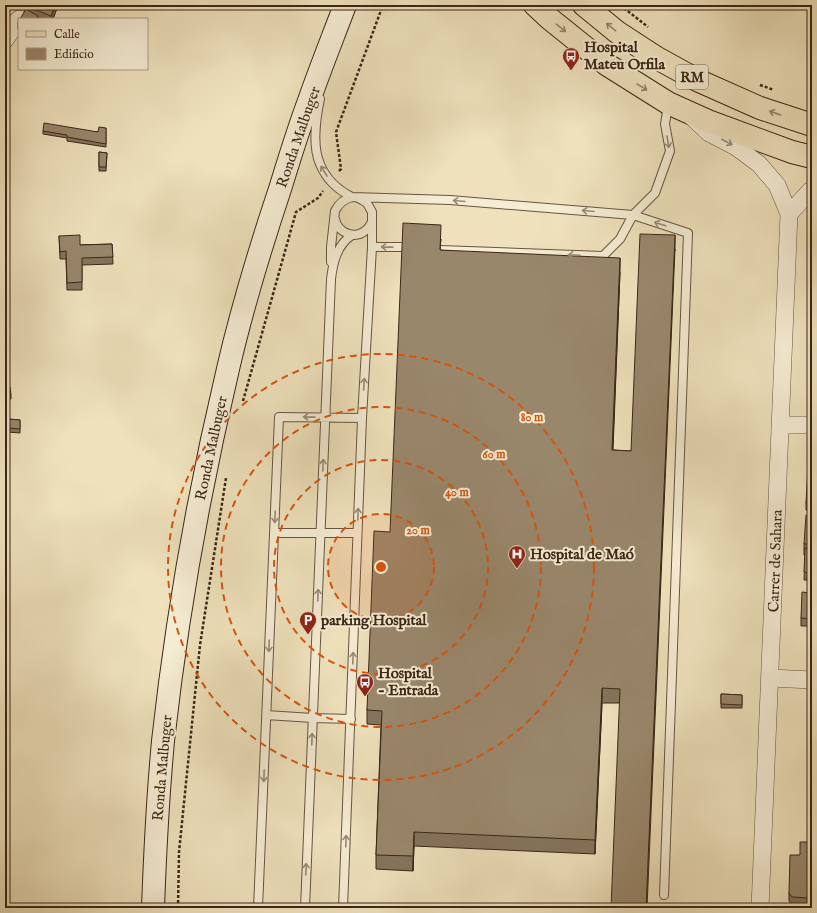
<svg xmlns="http://www.w3.org/2000/svg" width="817" height="913" font-family="'IM FELL English',serif">
<style>
.lines{fill:none;stroke-linecap:round;stroke-linejoin:round}
.lane-casing{stroke:#685540;stroke-width:10}
.street-casing{stroke:#685540;stroke-width:18}
.secondary-casing{stroke:#3c2616;stroke-width:24}
.primary-casing{stroke:#3c2616;stroke-width:24}
.path{stroke:#3c2616;stroke-width:2.5;stroke-dasharray:3 2;stroke-linecap:butt}
.lane{stroke:#f4ecd3;stroke-width:8}
.street{stroke:#f4ecd3;stroke-width:17}
.secondary{stroke:#f4ecd3;stroke-width:22}
.primary{stroke:#eee1bc;stroke-width:22}
.wall{fill:#84745d;stroke:#3c2616}
.shaded-wall{fill:#6b5e4c;stroke:#3c2616}
.building{fill:#99876c;stroke:#3c2616}
.oneway{stroke:#958469}
.oneway2{stroke:#988974}
.ring{fill:none;stroke:#d7540d;stroke-width:2;stroke-dasharray:7 5}
.labels{text-anchor:middle;stroke-width:4;stroke-linejoin:round;paint-order:stroke}
.shield{fill:#f4ecd3;stroke:#73614f;stroke-width:1}
.shield-label{font-size:14px;font-weight:bold;fill:#3c2616}
.poi-label{font-size:15px;font-weight:bold;fill:#3c2616;stroke:#f4ecd3;text-anchor:start}
.street-label{font-size:15px;fill:#3c2616;stroke:#f4ecd3}
.centre{fill:#d7540d;stroke:#f4ecd3;stroke-width:2}
.ring-label{font-size:12px;text-anchor:middle;font-weight:bold;fill:#d7540d;stroke:#f4ecd3;stroke-width:4;stroke-linejoin:round;paint-order:stroke}
</style>
<rect width="100%" height="100%" fill="#eee1bc"/>
<filter id="stains"><feTurbulence type="fractalNoise" baseFrequency=".005" numOctaves="4"/><feColorMatrix values="0 0 0 0 .2 0 0 0 0 .09 0 0 0 0 .02 0 0 0 .5 -.17"/></filter>
<radialGradient id="worn" r=".72"><stop offset=".6" stop-color="#630" stop-opacity="0"/><stop offset="1" stop-color="#630" stop-opacity=".3"/></radialGradient>
<g class="lines">
<g class="lane-casing">
<path id="lane" d="M320,99C316,118 312,146 320,164C326,179 338,190 352,197
M335,219C338,233 355,240 366,230C369,228 370,225 372,222
M372,247H403
M440,250L603,256L620,239L633,215L688,233L664,895
M331,262V247L335,211C339,203 344,199 352,197L450,200L633,215L655,193L670,151L665,124L668,105
M274,533H357
M266,715L313,718L351,719
M258,908L279,417L362,418
M305,908L331,279C333,262 337,245 352,235
M343,908L362,418L372,247V212L367,203L362,200L358,198"/>
</g>
<g class="street-casing">
<path id="street" d="M5,40L19,19
M692,117L709,133L736,147L759,164L777,185L789,214L760,908
M789,214L810,191L812,190
M780,425H812
M770,678L812,680"/>
</g>
<g class="secondary-casing">
<path id="secondary" d="M153,908C155,852 158,796 163,741C177,615 199,491 228,369C242,308 260,249 280,189C289,160 298,130 309,101C320,69 333,37 345,5"/>
</g>
<g class="primary-casing">
<path id="primary" d="M535,5L550,19L606,64L668,103L708,121L792,152L812,157
M584,5L617,32L657,58L697,80L760,108L812,125"/>
</g>
<path class="path" d="M620,5L648,27
M760,85L774,90
M339,171L341,169L336,132L383,5
M243,401L296,212L318,198L323,191
M178,908L179,852L200,645L226,478"/>
<use href="#lane" class="lane"/>
<use href="#street" class="street"/>
<use href="#secondary" class="secondary"/>
<use href="#primary" class="primary"/>
</g>
<path class="wall" d="M57,5V8L53,19H41L38,17L20,19L27,10V6Z
M19,20V30L18,29V22Z
M106,128V147L67,141V138L43,134V131L98,132Z
M99,152L107,153L106,171H99Z
M59,236L80,245L112,244L113,264L82,265V290H67L66,259H60Z
M441,239L440,250L620,272L613,450L631,451L675,249L620,703H602L595,854L414,846L413,871L376,869V855L381,725L367,724V710Z
M5,387L11,395V399H5Z
M5,417L8,419L20,420V433L7,432V439H5V444Z
M812,466V511L806,510V503Z
M812,515V580H804L805,555H804V544Z
M812,593V626H801V618Z
M721,694L742,695V708H721Z
M812,700V723H811Z
M812,842V882H810L809,905H792L789,901V893L800,855Z"/>
<path class="shaded-wall" d="M55,5H57V8L53,19H51V16Z
M675,235V249L647,908H646Z
M620,258V272L612,464V450Z
M602,688V703L595,854V840Z
M414,832V846L413,871V856Z"/>
<path class="building" d="M28,5H55L51,16L27,6Z
M26,9L38,16L36,18L39,19H20Z
M44,123L98,132L99,127L106,128V144L67,137V135L43,131Z
M99,152L107,153L106,167H99Z
M403,223L441,225L440,250L620,258L612,450L631,451L640,234L675,235L646,908H611L620,689L602,688L595,840L414,832L413,856L376,855L382,711L367,710L374,531L390,532Z
M80,235V245L112,244L113,257L82,258V282L67,283L66,251L60,252L59,236Z
M5,387H10L11,395H5Z
M5,417L8,419L20,420V429L7,428V436H5V441Z
M808,466H812V503H806Z
M806,515H812V544H804Z
M805,548H812V573L804,572Z
M802,592L812,593V619L801,618Z
M721,694L742,695V705L721,704Z
M812,700V716H811Z
M800,842H812V875H810L809,898L792,897L789,893L790,855H800Z"/>
<defs><path id="oneway-shaft" d="M-6 0H5M1.5-3L5.5 0L1.5 3" fill="none" stroke-width="1.6" stroke-linecap="round" stroke-linejoin="round"/></defs>
<g class="oneway">
<use href="#oneway-shaft" transform="translate(611 27) rotate(-141)"/>
<use href="#oneway-shaft" transform="translate(561 28) rotate(39)"/>
<use href="#oneway-shaft" transform="translate(642 87) rotate(32)"/>
<use href="#oneway-shaft" transform="translate(775 113) rotate(-161)"/>
</g>
<g class="oneway2">
<use href="#oneway-shaft" transform="translate(668 142) rotate(80)"/>
<use href="#oneway-shaft" transform="translate(727 142) rotate(27)"/>
<use href="#oneway-shaft" transform="translate(324 171) rotate(-121)"/>
<use href="#oneway-shaft" transform="translate(459 201) rotate(-175)"/>
<use href="#oneway-shaft" transform="translate(588 211) rotate(-175)"/>
<use href="#oneway-shaft" transform="translate(660 224) rotate(-162)"/>
<use href="#oneway-shaft" transform="translate(387 247) rotate(-179)"/>
<use href="#oneway-shaft" transform="translate(574 255) rotate(-178)"/>
<use href="#oneway-shaft" transform="translate(364 384) rotate(-87)"/>
<use href="#oneway-shaft" transform="translate(309 417) rotate(-179)"/>
<use href="#oneway-shaft" transform="translate(323 465) rotate(-88)"/>
<use href="#oneway-shaft" transform="translate(358 514) rotate(-88)"/>
<use href="#oneway-shaft" transform="translate(275 517) rotate(92)"/>
<use href="#oneway-shaft" transform="translate(318 595) rotate(-88)"/>
<use href="#oneway-shaft" transform="translate(269 646) rotate(92)"/>
<use href="#oneway-shaft" transform="translate(353 658) rotate(-88)"/>
<use href="#oneway-shaft" transform="translate(312 739) rotate(-88)"/>
<use href="#oneway-shaft" transform="translate(264 776) rotate(92)"/>
<use href="#oneway-shaft" transform="translate(346 841) rotate(-88)"/>
<use href="#oneway-shaft" transform="translate(306 869) rotate(-88)"/>
</g>
<circle cx="381" cy="567" r="53" fill="#d7540d" fill-opacity=".12"/>
<g class="ring">
<circle cx="381" cy="567" r="53"/>
<circle cx="381" cy="567" r="107"/>
<circle cx="381" cy="567" r="160"/>
<circle cx="381" cy="567" r="213"/>
</g>
<defs>
<g id="bus-pin" transform="scale(0.9)"><path d="M0 17L-7.5 6A9.5 9.5 0 1 1 7.5 6Z" fill="#8f2418" stroke="#f4ecd3"/><path d="M-5-6H5V4H4V6H2V4H-2V6H-4V4H-5ZM-3.5-4V0h7V-4ZM-3.5 1.2v1.5H-2V1.2ZM2 1.2v1.5H3.5V1.2Z" fill="#fff"/></g>
<g id="hospital-pin" transform="scale(0.9)"><path d="M0 17L-7.5 6A9.5 9.5 0 1 1 7.5 6Z" fill="#8f2418" stroke="#f4ecd3"/><path d="M-5-5h3v3.5h4V-5h3V5h-3V1.5h-4V5h-3Z" fill="#fff"/></g>
<g id="parking-pin" transform="scale(0.9)"><path d="M0 17L-7.5 6A9.5 9.5 0 1 1 7.5 6Z" fill="#8f2418" stroke="#f4ecd3"/><path d="M-3.5-5.5H1a3.5 3.5 0 0 1 0 7H-1V5.5H-3.5ZM-1-3.4V-.6H.8a1.4 1.4 0 0 0 0-2.8Z" fill="#fff"/></g>
</defs>
<g fill-rule="evenodd">
<use href="#bus-pin" x="571" y="56"/>
<use href="#hospital-pin" x="517" y="554"/>
<use href="#parking-pin" x="308" y="620"/>
<use href="#bus-pin" x="365" y="682"/>
</g>
<g class="labels">
<rect class="shield" x="676" y="65" width="32" height="24" rx="3"/>
<g class="shield-label">
<text x="692" y="82">RM</text>
</g>
<g class="poi-label">
<text x="584" y="52">Hospital<tspan x="584" dy="17">Mateu Orfila</tspan></text>
<text x="530" y="559">Hospital de Maó</text>
<text x="321" y="625">parking Hospital</text>
<text x="378" y="678">Hospital<tspan x="378" dy="17">- Entrada</tspan></text>
</g>
<g class="street-label">
<text transform="translate(298 137) rotate(-71)" y="5">Ronda Malbuger</text>
<text transform="translate(211 448) rotate(-78)" y="5">Ronda Malbuger</text>
<text transform="translate(775 561) rotate(-88)" y="5">Carrer de Sahara</text>
<text transform="translate(162 768) rotate(-85)" y="5">Ronda Malbuger</text>
</g>
</g>
<circle cx="381" cy="567" r="6" class="centre"/>
<g class="ring-label">
<text x="532" y="421">80 m</text>
<text x="494" y="458">60 m</text>
<text x="457" y="496">40 m</text>
<text x="418" y="534">20 m</text>
</g>
<rect width="817" height="913" fill="none" stroke="#eee1bc" stroke-width="20"/>
<rect x="6" y="6" width="805" height="901" fill="none" stroke="#3c2616" stroke-width="2"/>
<rect x="10" y="10" width="797" height="893" fill="none" stroke="#3c2616"/>
<rect x="18" y="18" width="130" height="52" fill="#f4ecd3" stroke="#aa9d87"/>
<rect x="26" y="31" width="20" height="6" fill="#eee1bc" stroke="#aa9d87"/>
<text x="54" y="38" font-size="12" fill="#3c2616">Calle</text>
<rect x="26" y="48" width="20" height="12" fill="#99876c" stroke="#aa9d87"/>
<text x="54" y="58" font-size="12" fill="#3c2616">Edificio</text>
<rect width="100%" height="100%" filter="url(#stains)"/>
<rect width="100%" height="100%" fill="url(#worn)"/>
</svg>
